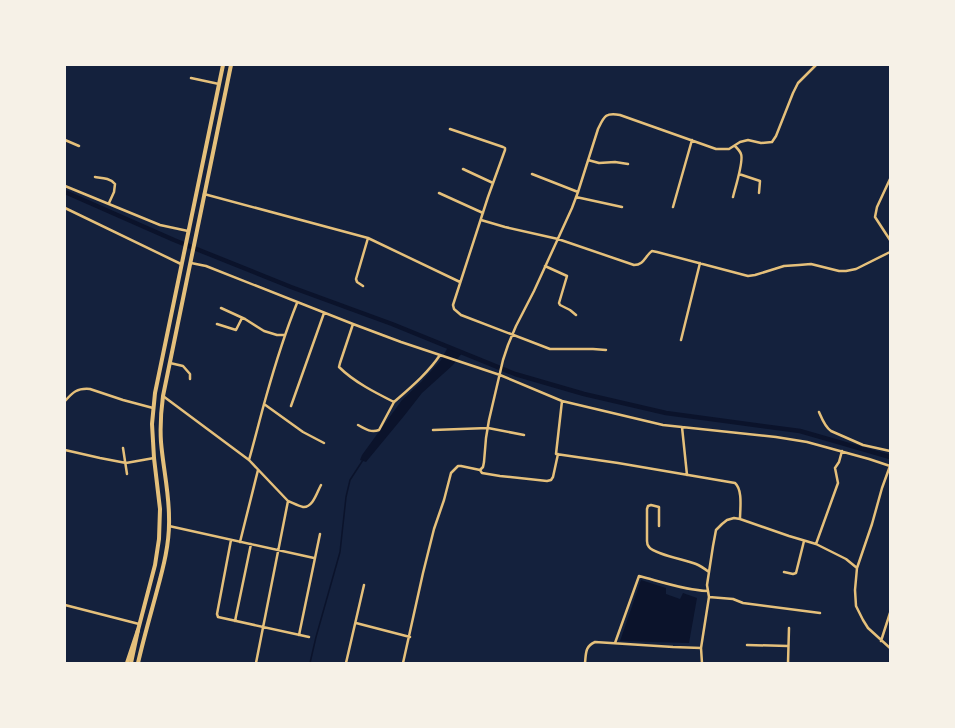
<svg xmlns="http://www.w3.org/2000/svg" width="955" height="728" font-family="'Titillium Web',sans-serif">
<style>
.water{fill:#0b132b}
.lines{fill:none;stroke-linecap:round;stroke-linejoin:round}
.stream{stroke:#0b132b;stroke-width:1.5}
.canal{stroke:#0b132b;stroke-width:4.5}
.minor{stroke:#e5c07b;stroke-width:2.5}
.primary{stroke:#e5c07b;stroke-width:4}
.trunk{stroke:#e5c07b;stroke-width:4}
</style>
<rect width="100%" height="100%" fill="#14213d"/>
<path class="water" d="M448,347L462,353L453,365L422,393L404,416L366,462L360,460L362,455L402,400L421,382L441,360Z
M641,580L666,588V594L680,599L683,593L697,598L689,643L620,641Z"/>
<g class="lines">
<path class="stream" d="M310,663L316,637L340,552L346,497L350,480L363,460"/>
<path class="canal" d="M65,192L174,240L291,287L392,324L515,374L584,394L666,413L800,431L890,457"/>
<path class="minor" d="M191,78L219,84
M450,129L503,147L505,148V150L488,197L453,305L454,309L461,315L550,349H593L606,350
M65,140L79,146
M588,160L599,163L615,162L628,164
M463,169L493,183
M532,174L578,192
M739,174L760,181L759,193
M95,177C102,178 110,178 115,184L114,192L109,203
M890,179L877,207L875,217L890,240
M65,186L160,225L188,231
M439,193L483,213
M204,194L368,238L460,282
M576,197L622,207
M733,197C735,188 744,161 741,154C740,151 737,148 735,146
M673,207L692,140
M65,208L181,264
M481,220L505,227L558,239L634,265C644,265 645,256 652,251L657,252L748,276L755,275L784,266L799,265L811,264L839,271H846L856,269L890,252
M191,263L206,266L353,324L401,342L500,375L562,401L556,454L618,463L735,483C743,490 740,509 740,519
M545,266L567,276L559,303L560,305L570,310L576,315
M363,286L357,282L356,279L368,238
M221,308L245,319L264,331L277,335H285
M217,324L236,330L242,318
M353,324L340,363L339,367C354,382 376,393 394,402L379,430C371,433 365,429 358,425
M681,340L700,263
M170,363L183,366L190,374V379
M163,396L249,460L288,501L256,663
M65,401C73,392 77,388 90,389L123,400L153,408
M562,401L663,425L776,437L807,442L869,459L890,466
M394,402C410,388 428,373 440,355
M264,404L303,432L324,443
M291,406L324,313
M819,412C822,419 825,427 831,431L863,445L890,451
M682,427L687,475
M433,430L488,428L524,435
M123,448L127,474
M65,450L100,458L126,463L154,458
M249,460C255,439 260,418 266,397C275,365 285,333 297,303
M890,466L882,488L872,524L857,568L855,590L856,606L863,620L868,628L890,648
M480,470L482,473L500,476L547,481L551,480L553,477L558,454
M288,501C293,503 298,506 303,507C313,508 317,492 321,485
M169,526L314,558
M659,526V507L651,505L648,506L647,509V541C647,544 647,545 649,547C654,554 686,560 696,564C701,566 705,569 709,572
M231,540L217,614L218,617L309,637
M240,542L258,470
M816,544L838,483L835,468L839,462L842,451
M784,572L793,574L796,573L804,541
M709,597L733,599L743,603L820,613
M65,605L139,624
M235,621L251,544
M356,623L410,637
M299,635L320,534
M881,641L890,613
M615,643L639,576C662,582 685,590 708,591
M747,645L788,646
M346,663L364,585
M403,663L423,573L434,529L444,500L451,473L458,466H461L480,470L483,467L484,462L486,438L489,420L503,360L508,345L516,326L534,291L572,208L578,192L598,129C604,117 605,112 620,115L716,149H729L740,142L748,140L761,143L772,142L776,136L793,93L798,83L816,65
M585,663C586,654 585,646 595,642L673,647L701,648
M702,663L701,648L709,597L707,585L713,546L716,530L722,524L727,520L734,518L740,519L789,536L816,544L846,559L857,568
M788,663L789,628"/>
<path class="primary" d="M127,663L138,630L155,565L159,539L160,509L154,458L152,424L155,393L223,65
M138,663C143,641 149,620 155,598C162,572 170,545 169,517C169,492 163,467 161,442C160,427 161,411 163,396L231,65"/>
<path class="trunk" d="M131,663L138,630"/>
</g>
<rect width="955" height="728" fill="none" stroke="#f6f1e7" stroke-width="132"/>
</svg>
